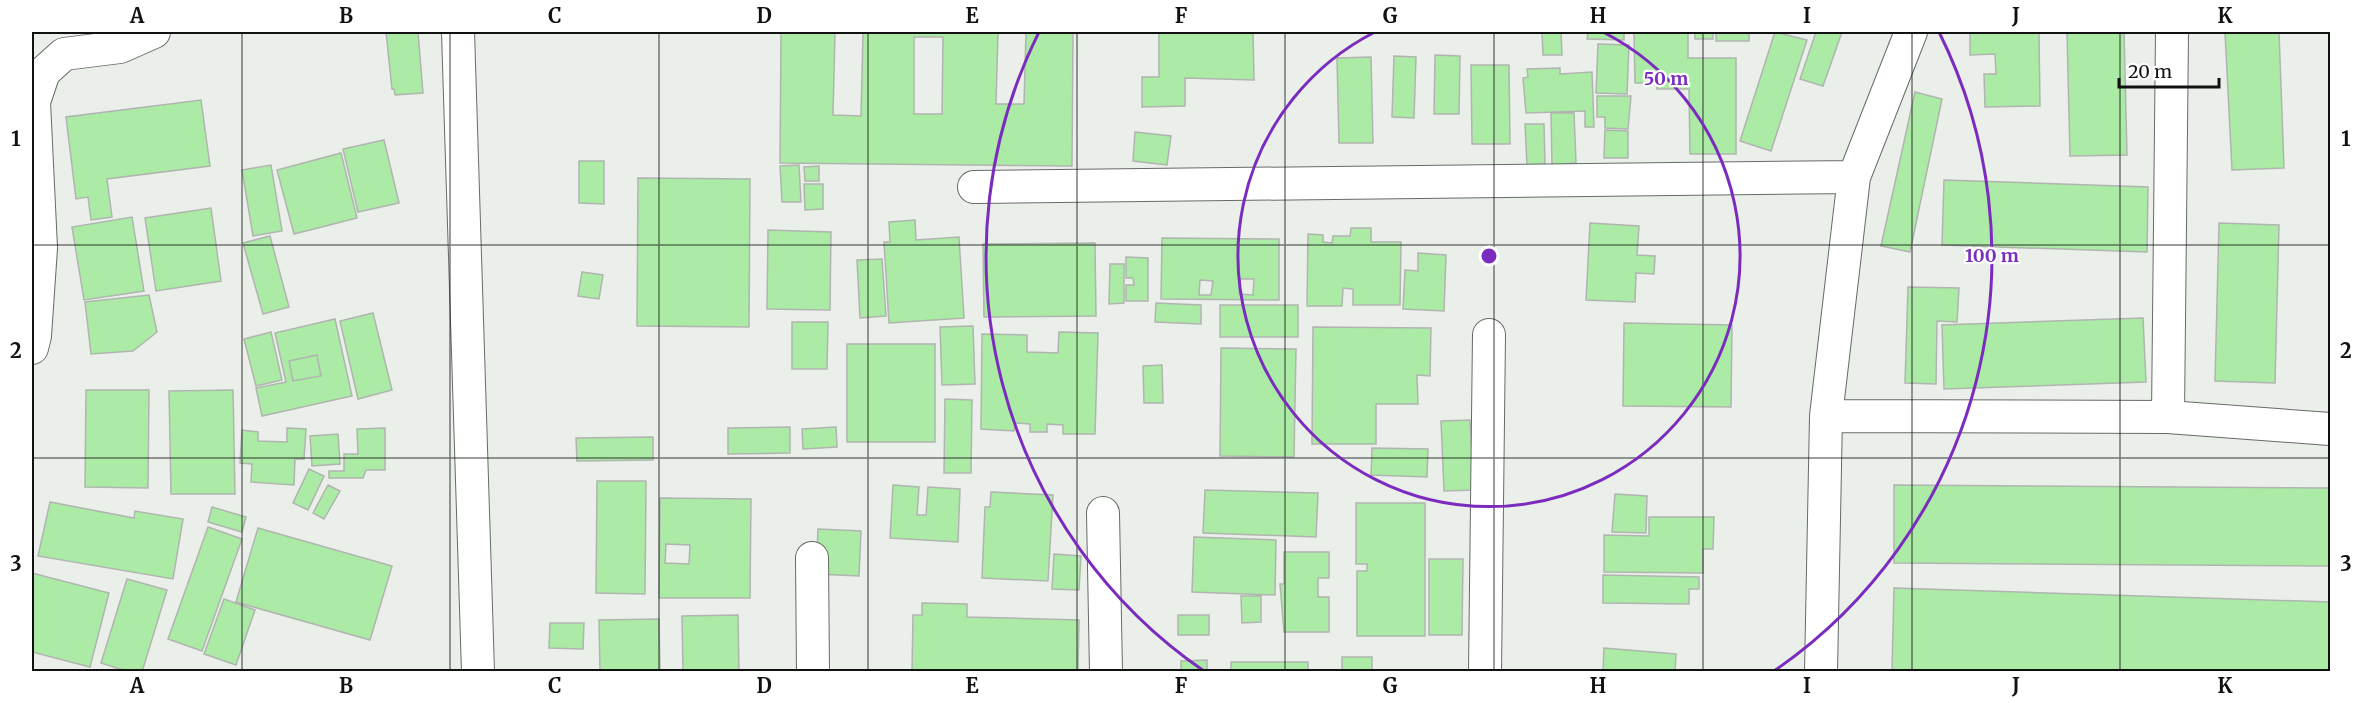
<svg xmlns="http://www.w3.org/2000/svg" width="2362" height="703" font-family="Merriweather,serif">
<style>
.building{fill:#abeba5;stroke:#b0b5b0;stroke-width:1.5;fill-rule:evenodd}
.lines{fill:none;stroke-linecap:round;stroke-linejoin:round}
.street-casing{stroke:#676b67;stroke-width:34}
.street{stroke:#fff;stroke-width:32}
.grid{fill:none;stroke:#101110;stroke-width:1.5;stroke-opacity:0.55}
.ring{fill:none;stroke:#7b2cbf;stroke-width:3}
.centre{fill:#7b2cbf;stroke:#fff;stroke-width:3}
.ring-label{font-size:18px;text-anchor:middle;font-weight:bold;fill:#7b2cbf;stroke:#fff;stroke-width:4.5;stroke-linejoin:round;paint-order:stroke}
.neatline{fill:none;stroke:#101110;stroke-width:2}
.grid-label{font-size:20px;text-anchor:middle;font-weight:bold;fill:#101110}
</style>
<rect width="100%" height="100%" fill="#eaefea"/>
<path class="building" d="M386,32H418L423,93L395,95L394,89H392Z
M781,32H835L833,115L861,116L863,32H998L996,104H1024L1026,32H1073L1072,166L780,163ZM914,37H943L942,114H914Z
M1159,32H1253L1254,80L1185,78V106L1142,107V77H1159Z
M1542,32H1561L1562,55H1543Z
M1588,32H1624V40L1587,39Z
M1634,32H1688V58H1736V154H1690L1689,89H1657V83H1635Z
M1695,32H1713V39H1695Z
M1716,32H1749V41H1716Z
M1775,32L1807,40L1771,151L1740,141Z
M1816,32H1842L1823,86L1800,79Z
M2039,32L2040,106L1985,107L1984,74H1996L1995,54L1970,55V33Z
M2067,32H2124L2127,155L2070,156Z
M2225,32H2279L2284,168L2232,170Z
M1598,44L1629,45L1627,94L1596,93Z
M1435,55L1460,56L1459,114H1434Z
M1394,56L1416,57L1414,118L1392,117Z
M1371,57L1373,143H1339L1337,58Z
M1471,65H1509L1510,144H1472Z
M1560,68V74L1592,72L1594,127H1585V111L1526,113L1523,78L1528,77L1527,69Z
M1915,92L1942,99L1910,252L1881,246Z
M1597,96H1631L1628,129L1605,128V117H1597Z
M201,100L210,166L107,179L112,217L91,220L88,197L76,199L66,117Z
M1551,113H1574L1576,163L1552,165Z
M1525,124H1544L1545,164L1527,165Z
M1605,130L1628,131V158H1604Z
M1135,132L1171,136L1167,165L1133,161Z
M384,140L399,203L358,212L343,149Z
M341,153L357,218L294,234L277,170Z
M579,161H604V204L579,203Z
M271,165L282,231L253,236L242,170Z
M799,165L801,202H782L780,166Z
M819,166V181H805L804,167Z
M638,178L750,179L749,327L637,326Z
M1944,180L2148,187L2147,252L1942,245Z
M804,184H823V209L805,210Z
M211,208L221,281L156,291L145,218Z
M132,217L144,291L84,300L72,227Z
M915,220L916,240L959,237L964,318L889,323L884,242H890L889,222Z
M1590,223L1639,226L1637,255L1655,256L1654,274L1636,273L1635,302L1586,300Z
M2219,223L2279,225L2275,383L2215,381Z
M1351,228H1371V242H1401L1400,305H1353V289L1343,288L1342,306H1307L1308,234L1323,235V242L1332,243L1333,236H1350Z
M768,230L831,232L830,310L767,309Z
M270,236L289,307L263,314L243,243Z
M1162,238L1279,239V300L1161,299ZM1240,279H1254L1253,295L1239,294ZM1200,280L1213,281L1211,295H1199Z
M1095,243L1096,316L984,317L983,244Z
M1418,253L1446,255L1444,311L1403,309L1405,270L1418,271Z
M1126,257L1148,258V301H1126V285H1134L1133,278H1126Z
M882,259L886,316L860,318L857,260Z
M1110,264H1124V303L1109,304Z
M582,272L603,275L599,299L578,296Z
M1908,287L1959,288L1957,322L1937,321L1936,384L1905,383Z
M149,295L157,332L133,351L91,354L85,302Z
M1156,303L1201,305V324L1155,322Z
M1220,305H1298V337H1220Z
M373,313L392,390L358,399L340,321Z
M2143,318L2146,382L1944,389L1942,325Z
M335,319L352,396L262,416L256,388L286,382L275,333ZM317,355L321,376L293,381L289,361Z
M792,322H828L827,369H792Z
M1624,323L1732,325L1731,407L1623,406Z
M973,326L975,384L942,385L940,327Z
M1313,327L1431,328L1430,376L1417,375L1418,404H1376V444H1312Z
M271,332L282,380L256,386L244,339Z
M1059,332L1098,333L1095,434H1063V425L1047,424V432H1030V424L1015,423L1014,431L981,429L982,334L1027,335V352L1058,353Z
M847,344H935V442H847Z
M1221,348L1296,349L1294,457L1220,456Z
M317,355L321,376L293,381L289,361Z
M1162,365L1163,403H1144L1143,366Z
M86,390H149L148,488L85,487Z
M233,390L235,494H171L169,391Z
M945,399L972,400L971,473H944Z
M1470,420L1474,490L1444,491L1441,421Z
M790,427V453L728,454V428Z
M836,427L837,447L803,449L802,429Z
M287,428L306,429L304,459H295L294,485L251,482L252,464L240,463L242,430L258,432V441L287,442Z
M385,428V470H366L363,478H329V471H344V454H358L357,429Z
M338,434L340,464L312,466L310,436Z
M653,437V460L577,461L576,438Z
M1372,448L1428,449L1427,477L1371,475Z
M309,469L324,476L308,510L293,503Z
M597,481H646L645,594L596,593Z
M328,485L340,491L324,519L313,513Z
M893,485L919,487L917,515H926L928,487L960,489L958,542L890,538Z
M1894,485L2330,488V566L1894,563Z
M1205,490L1318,493L1316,537L1203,533Z
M991,492L1053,495L1048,581L982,578L985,507H990Z
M1615,494L1647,496L1646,533L1612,532Z
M660,498L751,499L750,598H659ZM666,544L690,545L689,564L665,563Z
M50,502L134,518L135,511L183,519L173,579L38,556Z
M1356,503H1425V636H1357V571H1367V564H1356Z
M212,507L246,517L242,532L208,522Z
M1649,517H1714L1713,549H1703V573L1604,572V535L1649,536Z
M208,527L242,539L202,651L168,639Z
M258,528L392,566L370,640L236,602Z
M818,529L861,531L859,576L816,574Z
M1194,537L1276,540L1275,595L1192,592Z
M1284,552H1329V578H1318V597H1329V632H1284L1280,584H1284Z
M1054,554L1081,556L1079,590L1052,589Z
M1429,559H1463L1462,635H1429Z
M32,573L109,593L90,667L32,652Z
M1603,575L1699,577V589H1689V604L1603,603Z
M127,579L167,590L142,672H129L101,663Z
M1894,588L2330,602V672L1892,671Z
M1241,596H1261V622L1242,623Z
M224,599L255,610L236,665L204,654Z
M922,603L967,604V617L1079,620L1078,672L912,671L913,615H922Z
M738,615L739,672H683L682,616Z
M1178,615H1209V635H1178Z
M659,619L660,672H600L599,620Z
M550,623H584L583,649L549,648Z
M1604,648L1676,654L1675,672H1603Z
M1342,657H1372V672H1342Z
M1207,660V670L1213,672H1181V661Z
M1231,662H1308V672H1231Z"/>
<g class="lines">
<g class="street-casing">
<path id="street" d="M458,32L478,672
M974,187L1854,177
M32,348L35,336L41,248L34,102L44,72L64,54L120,47L154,32
M1826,416L2168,417L2330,429
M2168,417L2172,32
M1103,513L1106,672
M812,558L813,672
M1485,672L1489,335
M1821,672L1826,416L1854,177L1911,32"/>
</g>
<use href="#street" class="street"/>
</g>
<path class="grid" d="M242,32V672M450,32V672M659,32V672M868,32V672M1077,32V672M1285,32V672M1494,32V672M1703,32V672M1912,32V672M2120,32V672M32,245H2330M32,458H2330"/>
<g class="ring">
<path d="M1603 32A251 251 0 1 1 1375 32"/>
<path d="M1204 671A503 503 0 0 1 1039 32M1939 32A503 503 0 0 1 1774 671"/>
</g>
<circle cx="1489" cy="256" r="9" class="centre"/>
<g class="ring-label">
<text x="1666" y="85">50 m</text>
<text x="1992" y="262">100 m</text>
</g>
<rect width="2362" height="703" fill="none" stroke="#ffffff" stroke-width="66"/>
<path d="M2119 78v9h100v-9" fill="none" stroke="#101110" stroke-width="3"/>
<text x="2128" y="78" font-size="18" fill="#101110" stroke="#ffffff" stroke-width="4.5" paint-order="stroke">20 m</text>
<rect x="33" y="33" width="2296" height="637" class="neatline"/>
<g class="grid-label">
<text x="137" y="23">A</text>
<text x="346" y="23">B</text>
<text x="555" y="23">C</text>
<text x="764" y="23">D</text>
<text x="972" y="23">E</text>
<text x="1181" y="23">F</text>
<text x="1390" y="23">G</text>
<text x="1598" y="23">H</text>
<text x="1807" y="23">I</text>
<text x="2016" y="23">J</text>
<text x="2225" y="23">K</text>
<text x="16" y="146">1</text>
<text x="2346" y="146">1</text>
<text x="16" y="358">2</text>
<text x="2346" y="358">2</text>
<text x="16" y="571">3</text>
<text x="2346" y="571">3</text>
<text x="137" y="693">A</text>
<text x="346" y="693">B</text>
<text x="555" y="693">C</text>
<text x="764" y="693">D</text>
<text x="972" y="693">E</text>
<text x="1181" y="693">F</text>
<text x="1390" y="693">G</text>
<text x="1598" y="693">H</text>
<text x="1807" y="693">I</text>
<text x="2016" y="693">J</text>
<text x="2225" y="693">K</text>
</g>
</svg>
